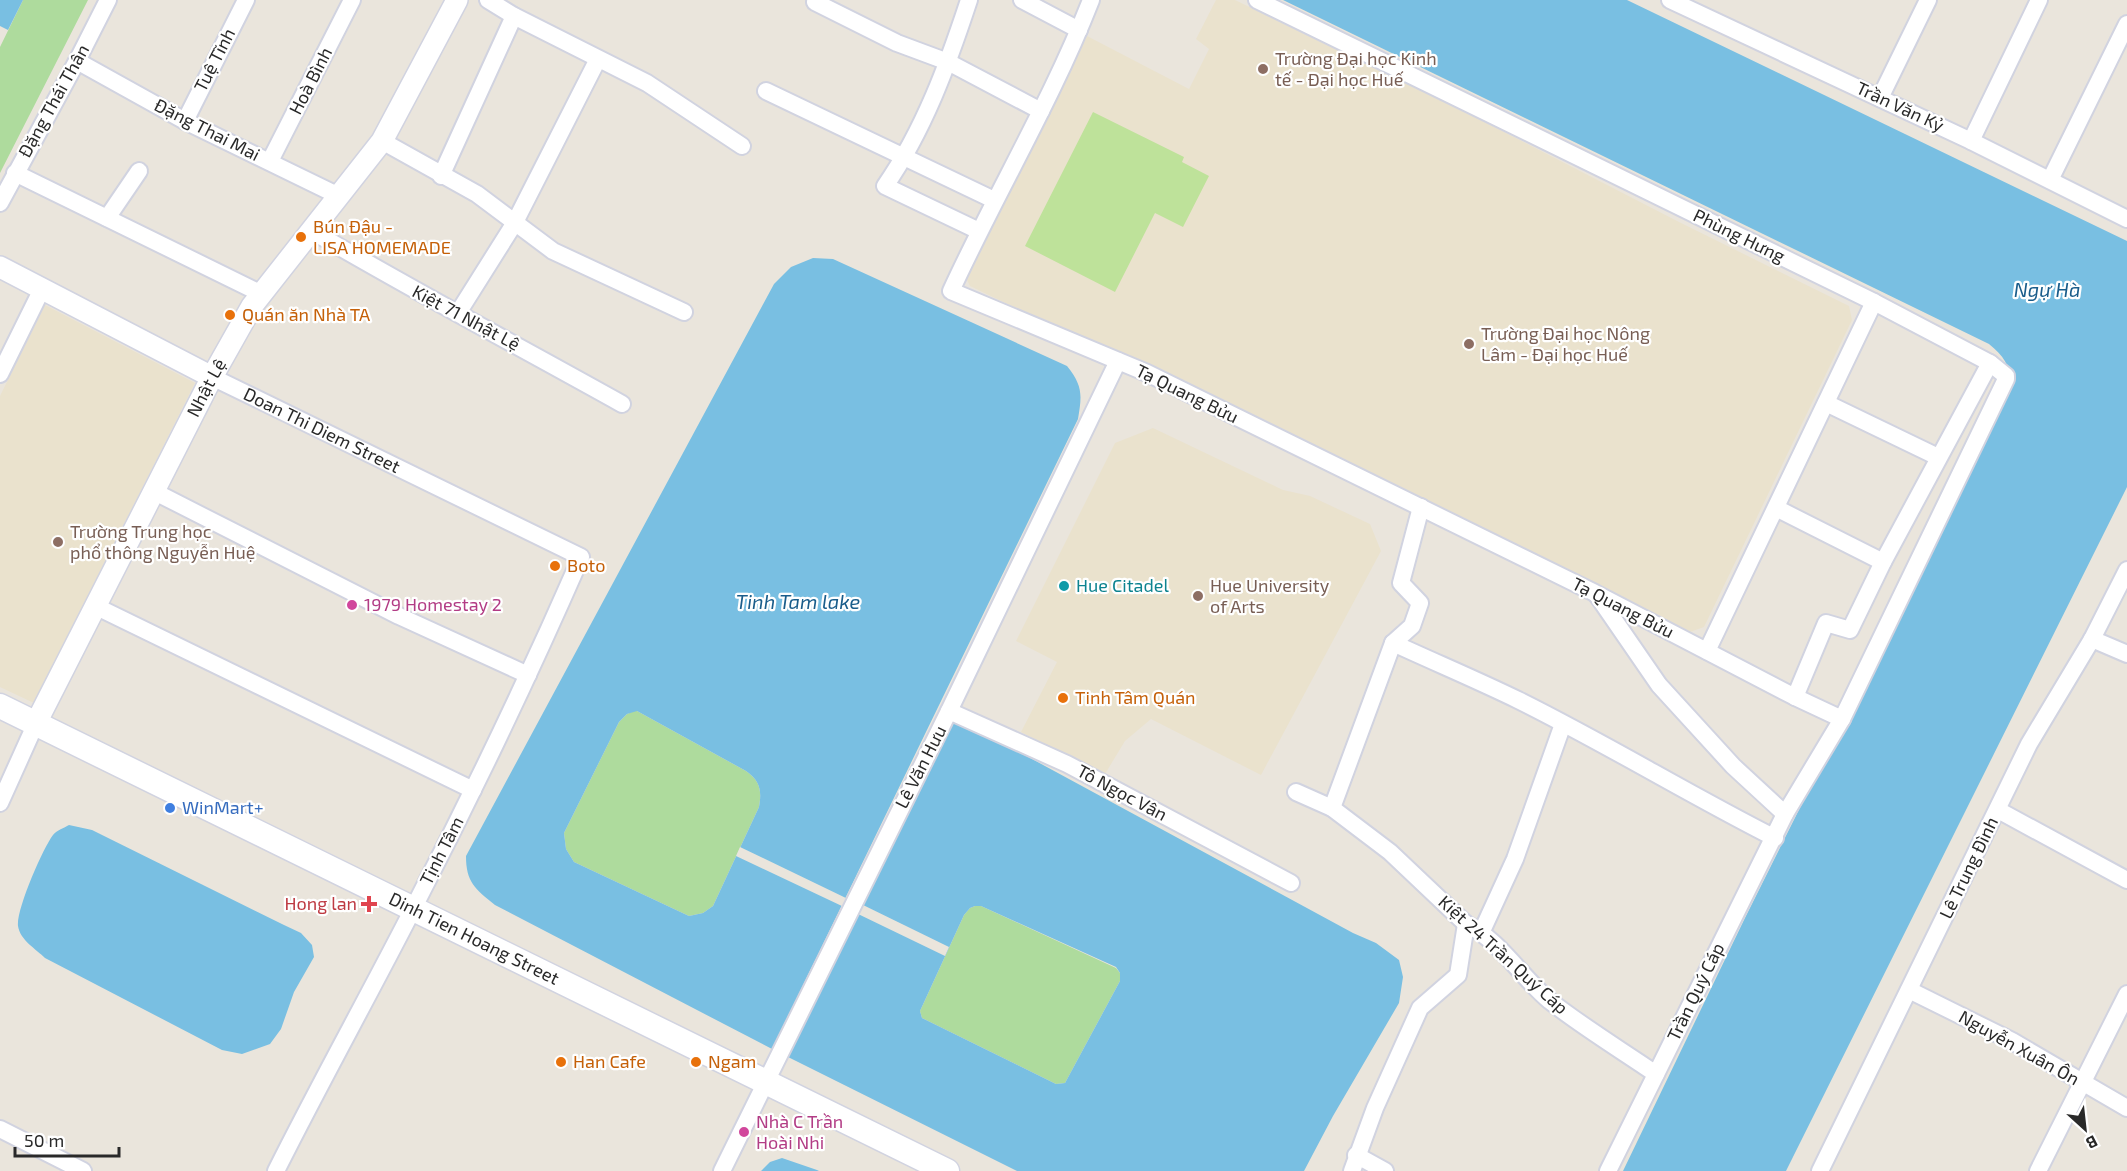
<svg xmlns="http://www.w3.org/2000/svg" width="2127" height="1171" font-family="'Exo 2',sans-serif">
<style>
.education{fill:#eae2cd}
.green{fill:#aedb9d}
.pitch{fill:#bee29a}
.water{fill:#79bfe2;fill-rule:evenodd}
.pier{fill:#eae5dc}
.lines{fill:none;stroke-linecap:round;stroke-linejoin:round}
.minor-casing{stroke:#d1d3e0;stroke-width:20}
.tertiary-casing{stroke:#d1d3e0;stroke-width:24}
.secondary-casing{stroke:#d1d3e0;stroke-width:27}
.minor{stroke:#fff;stroke-width:16}
.tertiary{stroke:#fff;stroke-width:21}
.secondary{stroke:#fff;stroke-width:24}
.education-dot{fill:#8d6e63;stroke:#fff;stroke-width:2}
.food-dot{fill:#e8710a;stroke:#fff;stroke-width:2}
.culture-dot{fill:#0f9aa8;stroke:#fff;stroke-width:2}
.hotel-dot{fill:#d1479c;stroke:#fff;stroke-width:2}
.shop-dot{fill:#3f7fe0;stroke:#fff;stroke-width:2}
.health-dot{fill:#e0444e;stroke:#fff;stroke-width:2}
.labels{text-anchor:middle;stroke-width:4.5;stroke-linejoin:round;paint-order:stroke}
.education-label{font-size:18px;fill:#785e54;stroke:#fff;text-anchor:start}
.street-label{font-size:18px;fill:#292929;stroke:#fff}
.food-label{font-size:18px;fill:#c56008;stroke:#fff;text-anchor:start}
.culture-label{font-size:18px;fill:#0d838f;stroke:#fff;text-anchor:start}
.hotel-label{font-size:18px;fill:#b23c85;stroke:#fff;text-anchor:start}
.shop-label{font-size:18px;fill:#366cbe;stroke:#fff;text-anchor:start}
.health-label{font-size:18px;fill:#be3a42;stroke:#fff;text-anchor:end}
.water-label{font-size:20px;font-style:italic;fill:#1a5d8b;stroke:#fff}
</style>
<rect width="100%" height="100%" fill="#eae5dc"/>
<path class="education" d="M1216,0H1235L1475,117L1679,222L1849,306L1852,320L1704,627L1690,632L1127,356L1068,333L970,286L967,280L970,272L1087,36L1189,89L1209,49L1196,39Z
M45,305L195,383L34,703L0,687V396Z
M1153,428L1283,490L1310,496L1370,524L1381,551L1261,775L1151,719L1125,741L1105,774L1021,732L1057,662L1016,641L1115,443Z"/>
<path class="green" d="M23,0H88L0,173V47Z
M634,711H637L746,771C760,781 762,790 759,807L713,906L703,913L689,916L574,862L566,849L564,833L619,722L627,714Z
M975,906H981L1116,968L1120,973V981L1065,1083L1056,1084L922,1018L920,1011L964,915L970,908Z"/>
<path class="pitch" d="M1093,112L1184,157L1182,162L1209,176L1183,227L1155,213L1115,292L1025,246Z"/>
<path class="water" d="M0,0H23L8,30L0,26Z
M1283,0H1627L2127,241V487L1786,1171H1623L1744,920L2010,387C2011,367 2005,357 1989,344Z
M813,258L833,259L1067,366C1083,386 1082,395 1078,419L772,1049L495,905C475,889 466,882 466,856L774,284L791,267ZM637,711L746,771C760,781 762,790 759,807L713,906L703,913L689,916L574,862L566,849L564,833L619,722L627,714Z
M953,721L997,740L1353,933L1376,943L1399,960L1403,977L1399,1003L1333,1116L1304,1171H1017L788,1057L930,770ZM975,906H981L1116,967L1120,973V981L1065,1083L1056,1084L922,1018L920,1011L964,915L970,908Z
M69,825L92,830L284,925L301,933L312,945L314,957L294,992L281,1029L270,1044L242,1054L222,1050L45,958C36,949 20,940 18,926C16,910 43,848 53,835C57,830 64,828 69,825Z
M782,1158L817,1170L819,1171H761L770,1162Z"/>
<path class="pier" d="M740,847L848,899L844,907L736,856Z
M861,904L949,947L945,956L856,913Z"/>
<g class="lines">
<g class="minor-casing">
<g id="minor">
<path d="M488,0L514,16L647,83L742,146"/>
<path d="M969,0C948,64 924,130 885,186L979,231"/>
<path d="M1022,0L1079,30"/>
<path d="M1091,0C1052,100 996,193 951,291L1147,373L1595,593L1795,697L1842,719"/>
<path d="M1257,0L1874,302L1990,363L2006,376V379L1842,719L1785,814L1608,1171"/>
<path d="M1670,0L1971,141L2127,219"/>
<path d="M815,2L897,43L948,62L1041,111"/>
<path d="M77,61L185,121L339,196"/>
<path d="M766,91L994,200"/>
<path d="M1880,98L1928,0"/>
<path d="M185,121L246,0"/>
<path d="M382,141L477,194L553,251L684,312"/>
<path d="M1971,141L2039,0"/>
<path d="M270,161L352,0"/>
<path d="M15,173L262,294"/>
<path d="M441,176L514,16"/>
<path d="M2050,180L2127,24"/>
<path d="M0,203L77,61L108,0"/>
<path d="M107,218L139,171"/>
<path d="M312,231C414,291 518,346 622,404"/>
<path d="M458,313L514,224L598,59"/>
<path d="M0,374L42,289"/>
<path id="s1" d="M212,377L581,557C529,676 473,793 413,909C368,997 320,1083 276,1171"/>
<path d="M1826,403L1938,457"/>
<path d="M153,491L399,616L528,675"/>
<path d="M1776,508L1883,562"/>
<path d="M1597,595L1659,685L1733,766L1785,814"/>
<path d="M95,606L473,790"/>
<path d="M2092,639L2127,654"/>
<path d="M1393,643C1434,662 1477,680 1518,700C1605,743 1688,794 1775,838"/>
<path d="M1707,651L1874,302"/>
<path d="M1795,697L1826,623L1850,630L1883,562L1990,363"/>
<path d="M949,711L1067,764L1291,883"/>
<path d="M1296,792L1332,808L1390,852L1466,924C1500,940 1521,977 1550,1001C1583,1027 1621,1050 1656,1074"/>
<path d="M0,803L36,723"/>
<path d="M1332,808L1393,643L1412,626L1420,603L1401,583L1421,507"/>
<path d="M1998,810L2127,880"/>
<path d="M1482,931L1515,859L1563,724"/>
<path d="M1909,990L2012,1041L2127,1108"/>
<path d="M0,1129L83,1171"/>
<path d="M1356,1155L1385,1171"/>
<path d="M722,1171L949,711L1118,361"/>
<path d="M1352,1171L1375,1108L1420,1008L1458,975L1466,924"/>
<path d="M1820,1171L2029,744L2092,639L2127,570"/>
<path d="M2038,1171L2127,994"/>
</g>
</g>
<g class="tertiary-casing">
<g id="tertiary">
<path d="M0,267L212,377"/>
<path id="s2" d="M36,723L212,377L252,306L382,141L457,0"/>
</g>
</g>
<g class="secondary-casing">
<g id="secondary">
<path id="s3" d="M0,706L947,1171"/>
</g>
</g>
<use href="#minor" class="minor"/>
<use href="#tertiary" class="tertiary"/>
<use href="#secondary" class="secondary"/>
</g>
<g class="education-dot">
<circle cx="1263" cy="69" r="6"/>
<circle cx="1469" cy="344" r="6"/>
<circle cx="58" cy="542" r="6"/>
<circle cx="1198" cy="596" r="6"/>
</g>
<g class="food-dot">
<circle cx="301" cy="237" r="6"/>
<circle cx="230" cy="315" r="6"/>
<circle cx="555" cy="566" r="6"/>
<circle cx="1063" cy="698" r="6"/>
<circle cx="561" cy="1062" r="6"/>
<circle cx="696" cy="1062" r="6"/>
</g>
<circle class="culture-dot" cx="1064" cy="586" r="6"/>
<g class="hotel-dot">
<circle cx="352" cy="605" r="6"/>
<circle cx="744" cy="1132" r="6"/>
</g>
<circle class="shop-dot" cx="170" cy="808" r="6"/>
<path class="health-dot" d="M366 895h6v6h6v6h-6v6h-6v-6h-6v-6h6z"/>
<g class="labels">
<g class="education-label">
<text x="1275" y="65">Trường Đại học Kinh<tspan x="1275" dy="21">tế - Đại học Huế</tspan></text>
<text x="1481" y="340">Trường Đại học Nông<tspan x="1481" dy="21">Lâm - Đại học Huế</tspan></text>
<text x="70" y="538">Trường Trung học<tspan x="70" dy="21">phổ thông Nguyễn Huệ</tspan></text>
<text x="1210" y="592">Hue University<tspan x="1210" dy="21">of Arts</tspan></text>
</g>
<g class="street-label">
<text transform="translate(215 60) rotate(-63)" y="6">Tuệ Tĩnh</text>
<text transform="translate(311 81) rotate(-63)" y="6">Hoà Bình</text>
<text transform="translate(54 101) rotate(-61)" y="6">Đặng Thái Thân</text>
<text transform="translate(1900 107) rotate(25)" y="6">Trần Văn Kỷ</text>
<text transform="translate(207 130) rotate(27)" y="6">Đặng Thai Mai</text>
<text transform="translate(1739 236) rotate(26)" y="6">Phùng Hưng</text>
<text transform="translate(466 318) rotate(28)" y="6">Kiệt 71 Nhật Lệ</text>
<text dy="6" stroke="none"><textPath href="#s2" startOffset="376">Nhật Lệ</textPath></text>
<text transform="translate(1187 394) rotate(26)" y="6">Tạ Quang Bửu</text>
<text dy="6" stroke="none"><textPath href="#s1" startOffset="122">Doan Thi Diem Street</textPath></text>
<text transform="translate(1623 608) rotate(27)" y="6">Tạ Quang Bửu</text>
<text transform="translate(921 767) rotate(-63)" y="6">Lê Văn Hưu</text>
<text transform="translate(1122 793) rotate(28)" y="6">Tô Ngọc Vân</text>
<text transform="translate(442 851) rotate(-63)" y="6">Tịnh Tâm</text>
<text transform="translate(1969 868) rotate(-64)" y="6">Lê Trung Đình</text>
<text dy="6" stroke="none"><textPath href="#s3" startOffset="528">Dinh Tien Hoang Street</textPath></text>
<text transform="translate(1503 955) rotate(42)" y="6">Kiệt 24 Trần Quý Cáp</text>
<text transform="translate(1696 992) rotate(-64)" y="6">Trần Quý Cáp</text>
<text transform="translate(2019 1048) rotate(29)" y="6">Nguyễn Xuân Ôn</text>
</g>
<g class="food-label">
<text x="313" y="233">Bún Đậu -<tspan x="313" dy="21">LISA HOMEMADE</tspan></text>
<text x="242" y="321">Quán ăn Nhà TA</text>
<text x="567" y="572">Boto</text>
<text x="1075" y="704">Tinh Tâm Quán</text>
<text x="573" y="1068">Han Cafe</text>
<text x="708" y="1068">Ngam</text>
</g>
<g class="culture-label">
<text x="1076" y="592">Hue Citadel</text>
</g>
<g class="hotel-label">
<text x="364" y="611">1979 Homestay 2</text>
<text x="756" y="1128">Nhà C Trần<tspan x="756" dy="21">Hoài Nhi</tspan></text>
</g>
<g class="shop-label">
<text x="182" y="814">WinMart+</text>
</g>
<g class="health-label">
<text x="357" y="910">Hong lan</text>
</g>
<g class="water-label">
<text x="2047" y="297">Ngự Hà</text>
<text x="798" y="609">Tinh Tam lake</text>
</g>
</g>
<g transform="translate(2085 1129) rotate(153)" stroke="#ffffff" stroke-width="4.5" paint-order="stroke">
<path d="M0-4.5L10 22L0 15L-10 22Z" fill="#292929"/>
<text y="-9" font-size="16" font-weight="bold" text-anchor="middle" fill="#292929">B</text>
</g>
<path d="M15 1147v9h104v-9" fill="none" stroke="#292929" stroke-width="3"/>
<text x="24" y="1147" font-size="18" fill="#292929" stroke="#ffffff" stroke-width="4.5" paint-order="stroke">50 m</text>
</svg>
